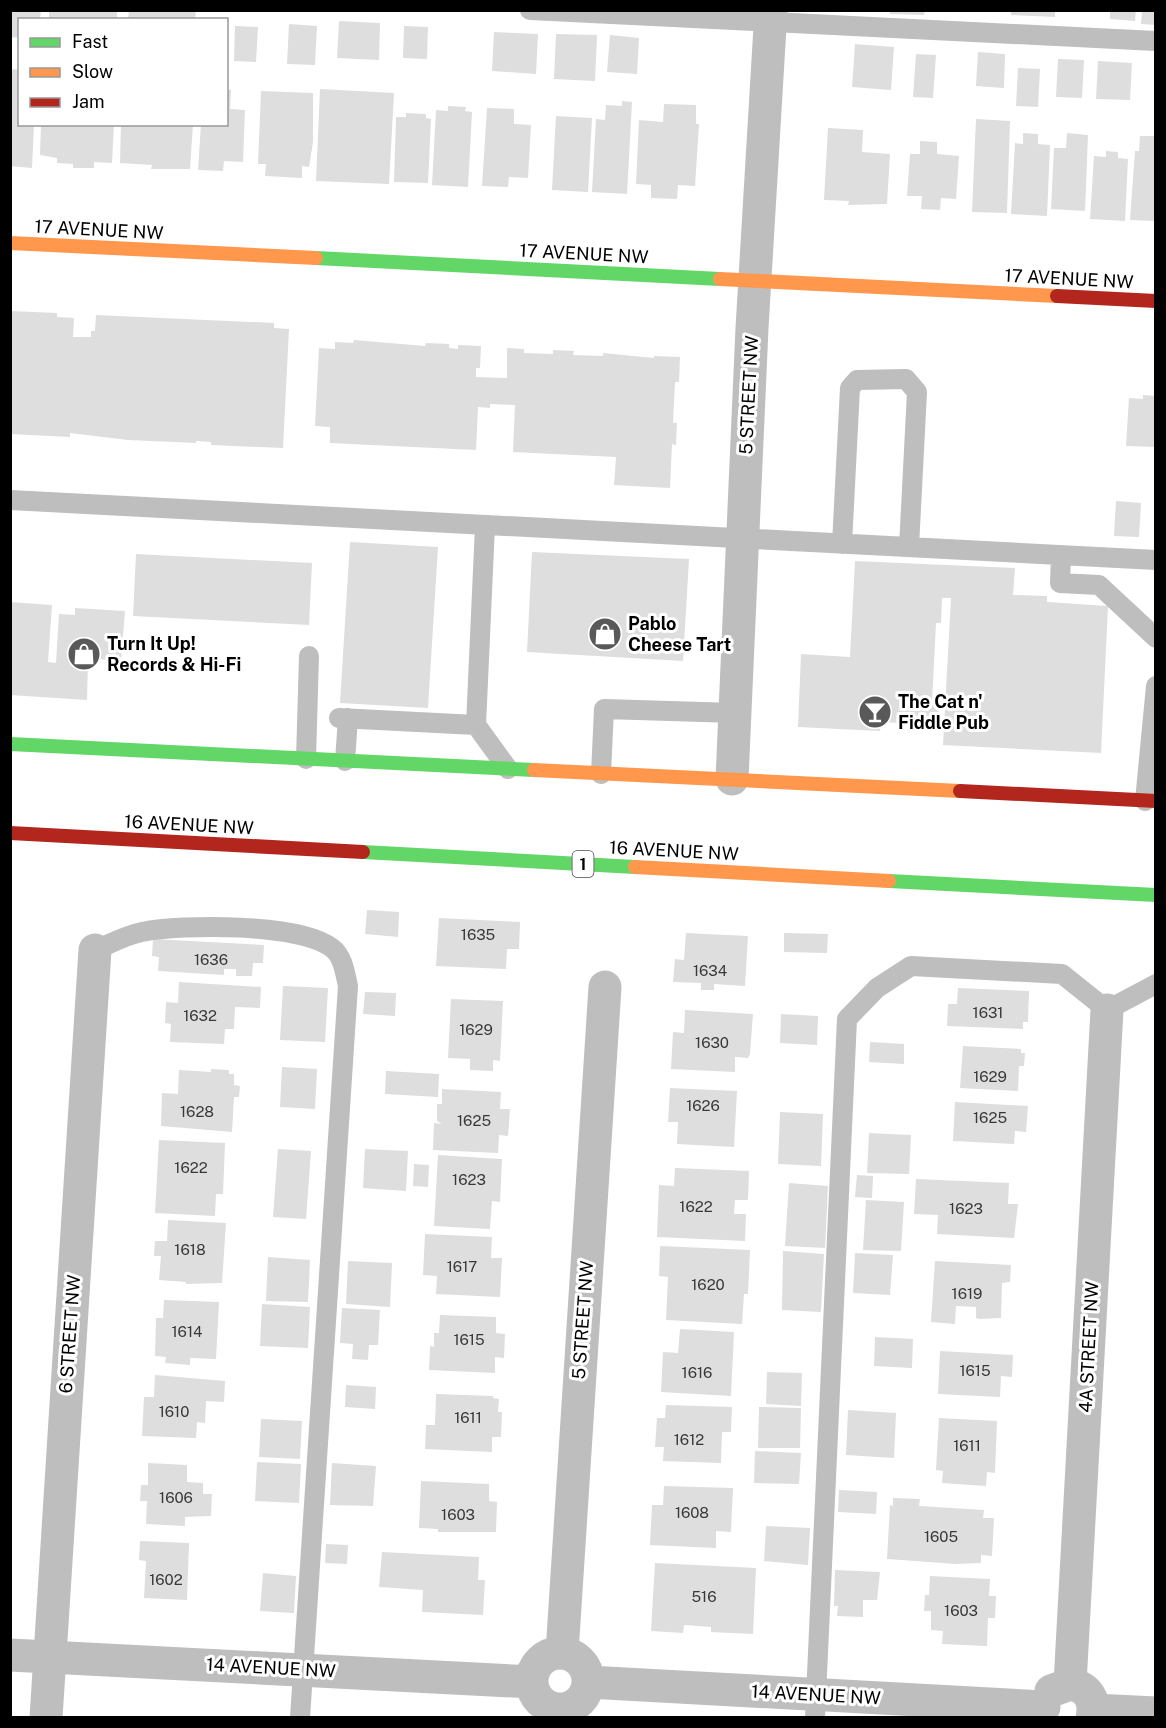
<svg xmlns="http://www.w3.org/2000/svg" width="1166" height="1728" font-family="'Public Sans',sans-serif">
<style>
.building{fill:#dedede}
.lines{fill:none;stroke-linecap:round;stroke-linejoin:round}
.lane{stroke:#bebebe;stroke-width:20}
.street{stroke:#bebebe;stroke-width:33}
.fast{stroke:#63d668;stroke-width:14}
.slow{stroke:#ff974d;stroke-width:14}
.jam{stroke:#b3261e;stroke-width:14}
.labels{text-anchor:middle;stroke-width:6;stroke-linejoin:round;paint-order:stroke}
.number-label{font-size:15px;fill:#383838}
.shield{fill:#fff;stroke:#4c4c4c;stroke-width:1.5}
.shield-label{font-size:16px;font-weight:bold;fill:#000}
.street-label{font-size:18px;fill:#000;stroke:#fff}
.poi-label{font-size:18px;font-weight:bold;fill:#000;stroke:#fff;text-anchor:start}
</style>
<rect width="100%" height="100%" fill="#fff"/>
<path class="building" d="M10,10H41L40,20H20V38L10,37Z
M49,10H117V20H49Z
M129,10H196L195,20H128Z
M890,10H925L924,15L890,14Z
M1011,10H1055V17L1011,15Z
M1110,10H1136L1135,21L1110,19Z
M1142,10H1156V25L1141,24Z
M339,21L380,23L379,60L337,58Z
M289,24L317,26L315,65L287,64Z
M235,26L258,27L256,62L234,61Z
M404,26L428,27L427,59L403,58Z
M494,32L538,34L536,74L492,71Z
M556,34L597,35L595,81L554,79Z
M610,35L639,38L637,74L607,72Z
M855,44L894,47L891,90L852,87Z
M978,52L1005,54L1004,88L976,86Z
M916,54L936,55L933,98L913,97Z
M1058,59L1084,60L1082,98L1056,97Z
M1098,61L1132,63L1130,100L1096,99Z
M1018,68L1040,69L1038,107L1016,106Z
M10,69L20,70V124H34L32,168L10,166Z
M226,89L231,90L230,109L245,110L243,162L224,161L223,171L198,170L201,124H226Z
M320,89L394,93L389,184L316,181Z
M261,91L313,93V142L309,167L302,166V178L265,176L266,164H258Z
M622,101L632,102L627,194L592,192L596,119L605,120L606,105L622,106Z
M664,104L696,105V124H699L695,186L678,185L677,199L651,198V185L636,184L639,120L663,122Z
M448,106L466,107L465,111L472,112L468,187L432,185L436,110L448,111Z
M487,108L514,109V124L531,125L528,178L509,177L508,187L482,186Z
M406,113L426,114V118L431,119L428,183L394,182L396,117H406Z
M556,116L592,118L588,192L552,190Z
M976,119L1010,121L1007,213L972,212Z
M41,124H114L112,163L94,162V168H73V164L57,163V158L40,155Z
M121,124H193L190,169H151L152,165L120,163Z
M828,128L863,130L862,152L890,154L887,204L848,205L849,201L824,200Z
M1023,133L1038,134V144L1050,145L1047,216L1011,214L1015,143L1023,144Z
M1067,133L1088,135L1085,211L1051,209L1054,148H1066Z
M1140,136H1156V221L1130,220L1135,151H1139Z
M920,141L937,142V154L959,156L956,199L941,198L940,210L921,209L922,196H907L910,154H920Z
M1106,151L1118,152V158L1128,159L1125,221L1090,219L1094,156L1106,157Z
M10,311L57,313V317L74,318L73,337H91V331H95L96,315L274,323V328L289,329L283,448L211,445V442L196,441V443L128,440L70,433V437L10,434Z
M354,340L425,346L426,343L449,344V348L458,349V345L481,346L480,368H476V377L507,378V348L524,349V353L553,354V350L574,351L573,355L603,356V353L654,358V356L680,357L679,382H675L673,423H677L676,445L672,444L670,488L614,485L616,457L513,452L515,405L490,404V408L478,407L476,450L330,443V427L315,426L319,348L335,349V342L353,343Z
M1143,395L1156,396V447L1126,446L1129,398L1143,399Z
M1116,501L1141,503L1139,537L1114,536Z
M350,542L438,547L428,708L340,703Z
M532,552L689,559L683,661L527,652Z
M136,554L312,563L309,625L133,616Z
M855,561L1015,568L1013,595L1047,596V602L1108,606L1101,753L943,745L951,598H942L941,623H936L932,702H939L938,725L881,722L880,731L798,727L801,654L850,657Z
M10,602L52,605L48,662L56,663L59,614L75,615V608L125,611L121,660L88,659L87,700L10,695Z
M367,910L399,912L398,937L365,934Z
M439,918L520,922L519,949H507L506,969L436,966Z
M686,933L748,936L745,986L714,984V990H701V983L673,982L675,959L684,960Z
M784,933L828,934L827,953L784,952Z
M153,939L264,945L263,963H253L252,976H236V969H224V975L158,971L159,957L152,956Z
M179,982L261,987L260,1008L235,1007L234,1029H225L224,1044L170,1042L171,1024L165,1023L166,1002L178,1003Z
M283,986L328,988L325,1042L280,1040Z
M958,988L1029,991L1028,1022H1023V1029L947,1026L948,1004H957Z
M365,992L396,993L395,1016L363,1014Z
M451,999L503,1001L500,1061L493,1060V1071L470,1070V1059L448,1058Z
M685,1010L753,1014L750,1054L748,1058L735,1057V1072L671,1069L673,1032L684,1033Z
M781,1014L818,1016L817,1045L780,1043Z
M870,1042L904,1044V1064L869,1062Z
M963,1046L1021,1049V1053H1025L1024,1066H1019L1018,1091L960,1088Z
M282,1067L317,1069L315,1109L280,1107Z
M211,1069L229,1070V1074H234V1085L240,1086L239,1097H234L232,1132L161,1126L162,1093L178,1094L179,1070L211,1072Z
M386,1071L439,1074L438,1097L385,1094Z
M670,1088L737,1091L734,1147L677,1144L678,1122H668Z
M442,1089L501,1092L500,1109H510L508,1136L499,1135L498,1153L433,1150L434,1123L442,1124L437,1121V1104H442Z
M955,1102L1028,1106L1026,1132L1015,1131L1014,1144L953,1141Z
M780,1112L823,1114L821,1166L778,1164Z
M869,1133L911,1135L909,1174L867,1173Z
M159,1140L225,1143L223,1194H216L215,1216L155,1213Z
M278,1149L311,1151L306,1219L273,1217Z
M365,1149L408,1151L406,1191L363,1188Z
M438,1155L502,1159L500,1202L492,1201L490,1229L434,1226Z
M414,1164L429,1165L428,1187L413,1186Z
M675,1168L749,1171L748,1200H735L734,1214H746L745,1241L657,1237L659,1185L674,1186Z
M857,1175L873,1176L872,1198L855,1197Z
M916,1179L1009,1183L1008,1204H1018L1014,1238L937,1234L938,1215L914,1214Z
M789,1183L828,1186L825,1248L785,1246Z
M866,1200L904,1202L901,1251L863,1250Z
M168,1220L226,1223L222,1283L186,1284V1282L159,1280L161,1256H154L155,1241H167Z
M425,1234L492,1237L491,1258H502L500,1297L436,1294L437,1276L423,1275Z
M660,1246L750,1250L748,1294H744L742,1324L666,1320L668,1277L659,1276Z
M783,1251L824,1254L821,1312L782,1310Z
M855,1253L893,1255L890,1295L853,1293Z
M268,1257L310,1260L308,1302L266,1301Z
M348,1261L392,1263L390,1307L346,1304Z
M935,1261L1011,1265L1010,1282L1002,1283L1001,1318L979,1319L976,1318V1307L956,1306L955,1324L931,1322Z
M164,1300L219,1302L216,1359L190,1358V1365L165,1363L166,1357L155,1356L156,1318H163Z
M262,1304L310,1307L308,1348L260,1346Z
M342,1308L380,1310L378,1345H369L368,1360L352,1359L353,1344L340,1343Z
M440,1315L496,1317V1333L505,1334L504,1358L495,1357V1373L429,1370L430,1346L434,1347V1333H439Z
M680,1329L734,1332L731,1396L661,1392L663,1352L678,1353Z
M875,1337L913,1339L912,1368L874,1366Z
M940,1351L1013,1355L1012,1377L1001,1376L1000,1397L938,1394Z
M767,1372L802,1373L801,1406L766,1404Z
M155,1375L225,1381L224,1402L206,1401L205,1423L197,1422L196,1438L142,1436L144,1397H154Z
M346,1385L376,1387L375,1409L345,1407Z
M436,1394L493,1396V1398L499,1399L498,1412H502L501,1437H492V1452L425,1449L426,1425H435Z
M666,1405L732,1407L731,1432H722L721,1463L663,1461L664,1447H655L657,1418H665Z
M759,1407L801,1408L800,1448H758Z
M848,1410L896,1413L894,1458L846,1455Z
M939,1418L997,1421L995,1473L987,1472L986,1486L942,1483L943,1471L936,1470Z
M261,1419L302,1421L300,1459L259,1457Z
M755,1451L801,1453L799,1484L754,1483Z
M257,1462L301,1464L299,1503L255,1501Z
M148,1463L187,1465V1482L203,1483V1494H212L211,1516L185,1517V1526L146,1524L147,1501H140L141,1485H148Z
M332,1463L376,1466L373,1506L330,1505Z
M421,1481L489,1484V1501L497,1502L496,1532H438V1529L419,1528Z
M664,1486L733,1488L731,1532L716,1531V1548L650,1545L652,1505H663Z
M839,1490L877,1492L876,1514L838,1512Z
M893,1498L920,1499L919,1506L984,1510L983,1518H994L992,1556L981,1555V1563L956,1564L887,1559L890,1505L893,1506Z
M766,1526L810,1528L808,1565L764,1561Z
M140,1541L189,1543L187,1600L144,1598L146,1561L139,1560Z
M326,1544L348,1545L347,1564L325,1563Z
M382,1552L479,1557L478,1580H485L483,1615L422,1612L423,1590L379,1587Z
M655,1563L756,1568L753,1634L711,1632V1627L684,1625L683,1633L651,1631Z
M835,1570L880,1572L877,1600H863V1617L837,1616L838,1606H834Z
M263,1573L296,1576L294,1613L260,1611Z
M930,1576L990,1579L989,1596H996L995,1618H988L987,1646L942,1644L943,1631L931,1630V1611H924L925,1595H929Z"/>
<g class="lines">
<path class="lane" d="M530,10L1156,41
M10,500L1156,560
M485,526L476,725L508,769
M842,544L850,388L857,380L906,379L917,392L909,547
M1061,555L1060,583L1099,585L1156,638
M339,718L476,725
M306,759L309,656
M345,761L348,718
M601,774L604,709L735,713
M1145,801L1156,686
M95,950C110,944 126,935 142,932C182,924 301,923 332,948C343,956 345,973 348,986L300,1718
M815,1718L847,1019L877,988L911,966L1062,974L1107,1010L1156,984"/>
<path class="street" d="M732,779L752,328L771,10
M562,1653L605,987
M532 1681a28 28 0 1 1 56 0a28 28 0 1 1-56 0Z
M10,1655L532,1682
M588,1682L1044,1707
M1070,1684L1107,1010
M1051,1691L1070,1684C1088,1687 1096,1700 1092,1718
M1094,1710L1156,1713
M46,1718L95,950"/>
<path class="fast" d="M316,258L720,279
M10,744L534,770
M363,852L635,867
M889,881L1156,895"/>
<path class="slow" d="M10,243L316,258
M720,279L1057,296
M534,770L960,791
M635,867L889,881"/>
<path class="jam" d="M1057,296L1156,301
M960,791L1156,801
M10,833L363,852"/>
</g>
<defs>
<g id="shop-disc" transform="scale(1.725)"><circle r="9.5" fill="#595959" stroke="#fff"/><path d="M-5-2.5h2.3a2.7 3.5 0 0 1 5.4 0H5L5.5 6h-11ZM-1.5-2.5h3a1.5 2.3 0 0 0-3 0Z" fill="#fff"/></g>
<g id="bar-disc" transform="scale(1.725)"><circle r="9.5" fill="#595959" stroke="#fff"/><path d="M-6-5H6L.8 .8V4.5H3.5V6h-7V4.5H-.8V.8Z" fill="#fff"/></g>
</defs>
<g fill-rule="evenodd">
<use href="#shop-disc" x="605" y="634"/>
<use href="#shop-disc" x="84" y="654"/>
<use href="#bar-disc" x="875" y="712"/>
</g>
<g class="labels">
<g class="number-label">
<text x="478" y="940">1635</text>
<text x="211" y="965">1636</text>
<text x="710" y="976">1634</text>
<text x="988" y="1018">1631</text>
<text x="200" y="1021">1632</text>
<text x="476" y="1035">1629</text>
<text x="712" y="1048">1630</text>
<text x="990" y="1082">1629</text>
<text x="703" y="1111">1626</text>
<text x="197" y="1117">1628</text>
<text x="990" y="1123">1625</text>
<text x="474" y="1126">1625</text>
<text x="191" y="1173">1622</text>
<text x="469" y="1185">1623</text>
<text x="696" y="1212">1622</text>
<text x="966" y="1214">1623</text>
<text x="190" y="1255">1618</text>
<text x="462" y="1272">1617</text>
<text x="708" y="1290">1620</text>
<text x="967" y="1299">1619</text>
<text x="187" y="1337">1614</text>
<text x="469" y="1345">1615</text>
<text x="975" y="1376">1615</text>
<text x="697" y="1378">1616</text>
<text x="174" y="1417">1610</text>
<text x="468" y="1423">1611</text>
<text x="689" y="1445">1612</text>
<text x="967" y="1451">1611</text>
<text x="176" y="1503">1606</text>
<text x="692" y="1518">1608</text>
<text x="458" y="1520">1603</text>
<text x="941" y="1542">1605</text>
<text x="166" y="1585">1602</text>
<text x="704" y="1602">516</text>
<text x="961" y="1616">1603</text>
</g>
<rect class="shield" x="572.5" y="851" width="21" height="26" rx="4.5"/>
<g class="shield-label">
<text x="583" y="870">1</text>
</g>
<g class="street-label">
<text transform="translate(99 230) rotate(3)" y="6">17 AVENUE NW</text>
<text transform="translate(584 254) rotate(3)" y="6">17 AVENUE NW</text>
<text transform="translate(1069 279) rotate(3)" y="6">17 AVENUE NW</text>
<text transform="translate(749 395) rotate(-87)" y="6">5 STREET NW</text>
<text transform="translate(189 825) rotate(3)" y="6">16 AVENUE NW</text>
<text transform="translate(674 851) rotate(3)" y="6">16 AVENUE NW</text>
<text transform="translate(583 1320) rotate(-86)" y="6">5 STREET NW</text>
<text transform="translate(70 1334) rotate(-86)" y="6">6 STREET NW</text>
<text transform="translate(1089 1347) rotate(-87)" y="6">4A STREET NW</text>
<text transform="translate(271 1668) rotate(3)" y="6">14 AVENUE NW</text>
<text transform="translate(816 1695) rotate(3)" y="6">14 AVENUE NW</text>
</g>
<g class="poi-label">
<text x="628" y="630">Pablo<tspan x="628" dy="21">Cheese Tart</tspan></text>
<text x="107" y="650">Turn It Up!<tspan x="107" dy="21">Records &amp; Hi-Fi</tspan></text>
<text x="898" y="708">The Cat n'<tspan x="898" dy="21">Fiddle Pub</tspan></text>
</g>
</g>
<rect width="1166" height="1728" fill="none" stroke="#000000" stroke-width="24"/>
<rect x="18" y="18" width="210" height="108" fill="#ffffff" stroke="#999999" stroke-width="1.5"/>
<rect x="30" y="38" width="30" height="9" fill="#63d668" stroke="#999999" stroke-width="1.5"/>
<text x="72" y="48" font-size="18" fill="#000000">Fast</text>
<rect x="30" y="68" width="30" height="9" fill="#ff974d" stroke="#999999" stroke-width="1.5"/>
<text x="72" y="78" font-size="18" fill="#000000">Slow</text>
<rect x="30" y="98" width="30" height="9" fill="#b3261e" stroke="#999999" stroke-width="1.5"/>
<text x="72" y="108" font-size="18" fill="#000000">Jam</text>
</svg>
